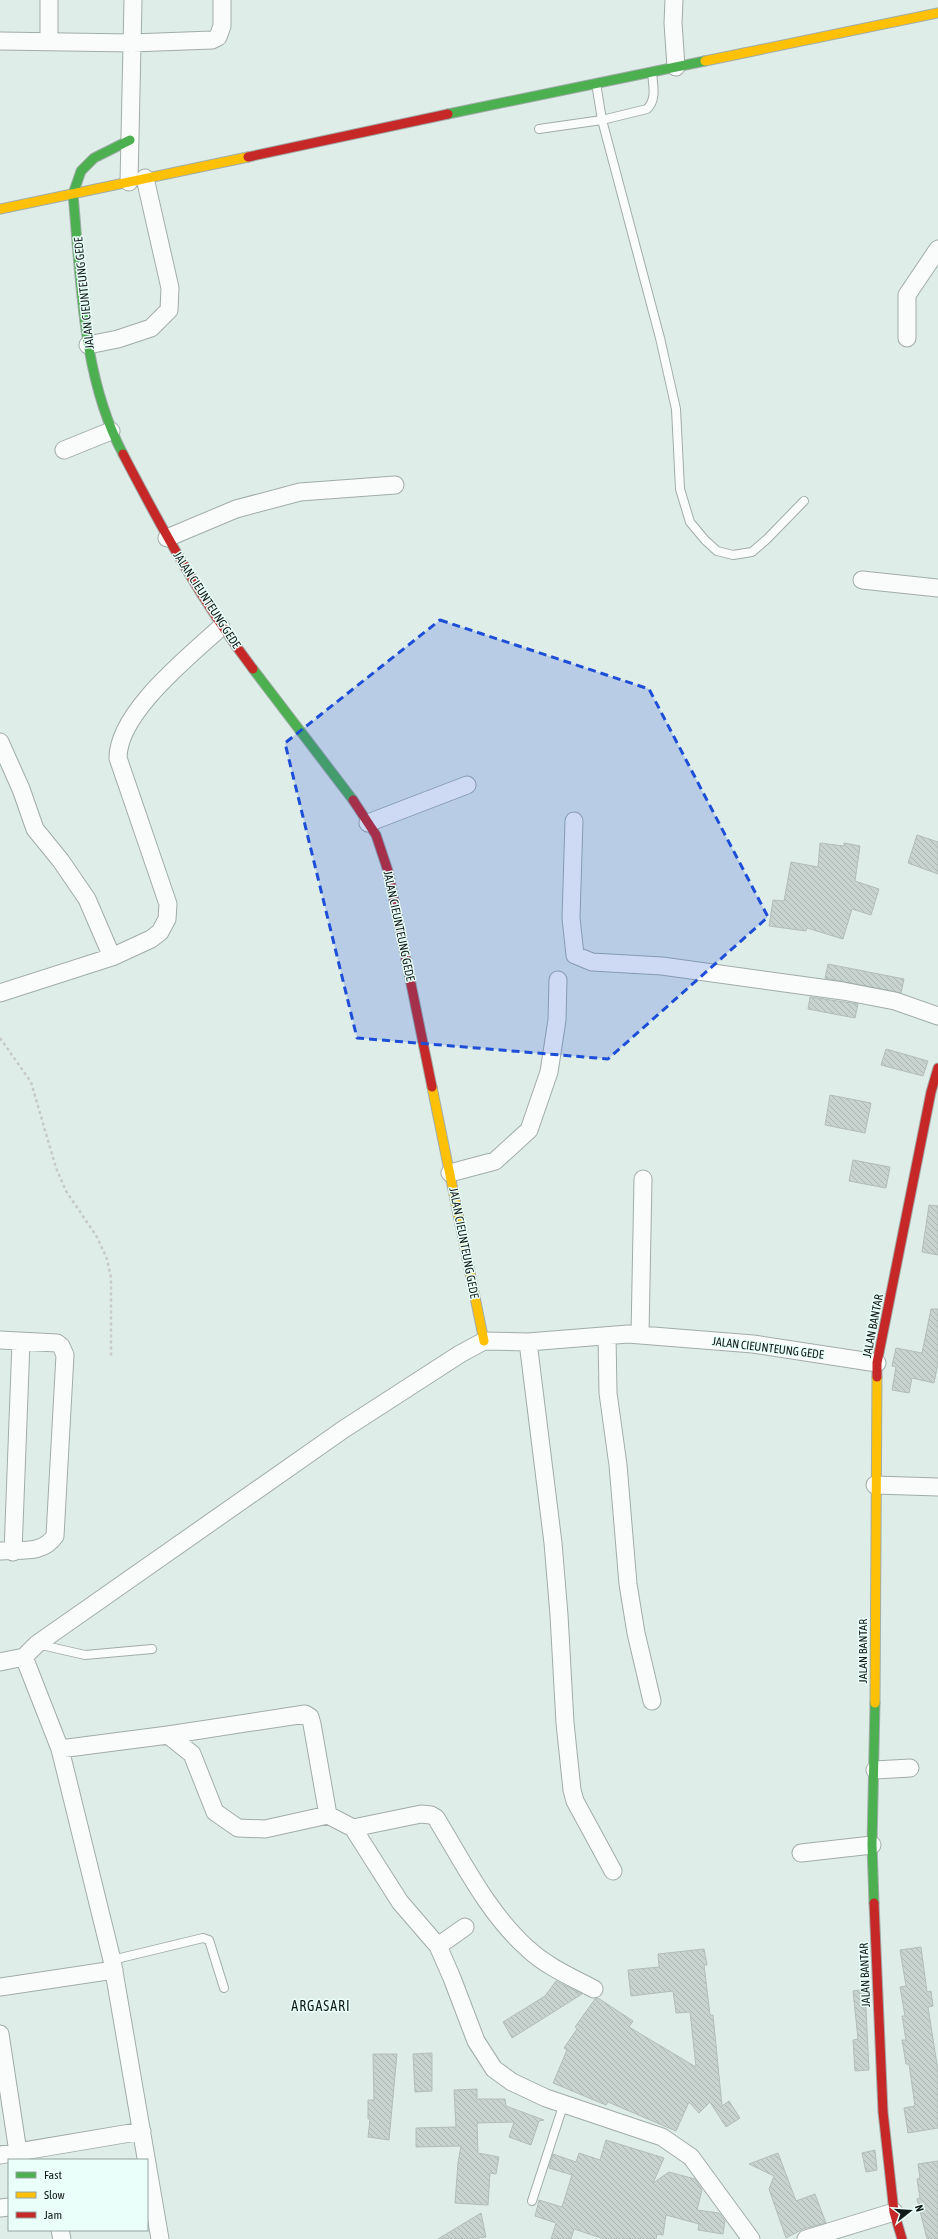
<svg xmlns="http://www.w3.org/2000/svg" width="938" height="2239" font-family="'Asap Condensed',sans-serif">
<style>
.building{fill:url(#building-back-hatch);stroke:#b2bdba}
.lines{fill:none;stroke-linecap:round;stroke-linejoin:round}
.lane-casing{stroke:#a1aca9;stroke-width:10}
.street-casing{stroke:#a1aca9;stroke-width:19}
.fast-casing{stroke:#a1aca9;stroke-width:11}
.slow-casing{stroke:#a1aca9;stroke-width:11}
.jam-casing{stroke:#a1aca9;stroke-width:11}
.path{stroke:#c5cac9;stroke-width:2.5;stroke-dasharray:3 3;stroke-linecap:butt}
.lane{stroke:#fafcfc;stroke-width:8}
.street{stroke:#fafcfc;stroke-width:17}
.fast{stroke:#4caf50;stroke-width:9}
.slow{stroke:#ffc107;stroke-width:9}
.jam{stroke:#c62828;stroke-width:9}
.marked{fill:#1d4ed8;fill-opacity:0.2;stroke:#1d4ed8;stroke-width:3;stroke-dasharray:8 5;stroke-linejoin:round}
.labels{text-anchor:middle;stroke-width:3;stroke-linejoin:round;paint-order:stroke}
.street-label{font-size:12px;fill:#121b19;stroke:#eafff9}
.quarter-label{font-size:14px;letter-spacing:1px;fill:#121b19;stroke:#eafff9}
</style>
<defs>
<pattern id="building-back-hatch" width="6" height="6" patternUnits="userSpaceOnUse"><rect width="6" height="6" fill="#c8d3d0"/><path d="M-1 5l2 2M0 0l6 6M5-1l2 2" fill="none" stroke="#abb5b2"/></pattern>
</defs>
<rect width="100%" height="100%" fill="#dfede9"/>
<path class="building" d="M917,835L938,842V874L908,863Z
M820,843L844,846V843L860,846L855,881L879,889L871,915L852,909L843,939L807,928L806,931L769,926L773,900L784,901L791,862L818,867Z
M828,964L904,979L901,993L825,978Z
M810,997L858,1004L855,1018L808,1009Z
M886,1049L928,1061L923,1076L881,1065Z
M830,1095L871,1103L865,1133L825,1125Z
M853,1160L890,1167L886,1188L849,1181Z
M929,1205L938,1206V1255L922,1252Z
M931,1309H938V1363L934,1383L912,1378L909,1393L892,1390L896,1367L892,1366L896,1348L922,1353Z
M921,1947L927,1992L931,1991L933,2006L928,2007L938,2071V2128L908,2133L904,2108L915,2106L909,2064H906L902,2040H906L902,2016H905L900,1987L906,1986L900,1950Z
M704,1949L707,1965H704L710,2015H713L722,2106L729,2101L740,2118L726,2127L710,2102L699,2113L689,2102L676,2131L608,2102L606,2105L553,2083L567,2050L564,2048L577,2029L575,2027L595,1999L598,1998L633,2021L629,2027L696,2067L690,2012L676,2013L673,1991L631,1996L628,1970L659,1967L658,1954Z
M556,1981L582,1994L512,2038L503,2022L545,1996Z
M865,1989L869,2070L855,2071L853,2040L858,2039L853,1991Z
M432,2053V2091L415,2092L413,2054Z
M373,2054H397L389,2140L368,2137L370,2119H368V2100H374Z
M477,2089V2099H505L506,2106L544,2120L539,2121L531,2145L509,2137L514,2122L477,2123L478,2153L499,2157L496,2174L490,2173L488,2205L455,2203L458,2163L461,2146L416,2147V2128L456,2127L454,2090Z
M606,2140L664,2158L653,2183L669,2172L695,2179L702,2190L697,2210L719,2213L725,2221L723,2234L698,2230L699,2224L666,2215L663,2235L657,2234L656,2239H604L574,2229L571,2239H551L556,2223L535,2216L539,2200L562,2207L572,2175L549,2168L553,2154L576,2162L579,2153L600,2160Z
M875,2150L877,2170L866,2172L862,2153Z
M778,2153L796,2201L815,2194L826,2223L803,2229L786,2238L769,2189L774,2176L749,2164Z
M938,2161V2239H927L917,2199L920,2198L917,2179L920,2178L918,2164Z
M481,2213L486,2237L473,2239H438Z"/>
<g class="lines">
<g class="lane-casing">
<path id="lane" d="M596,83L602,120L660,338L676,409L680,489L690,522L705,540L717,551L733,555L752,552L767,539L804,501
M539,129L602,120L647,109C657,99 653,86 652,72
M37,1644L85,1655L152,1649
M112,1960L203,1938L209,1940L224,1988
M532,2201L564,2103"/>
</g>
<g class="street-casing">
<path id="street" d="M49,0V42
M674,0L673,23L676,67
M0,41L132,43L212,40L218,37L222,26V0
M129,182L133,0
M907,338V295L938,249
M88,345L118,339L151,328L169,310L170,288L145,178
M64,450L111,431
M167,538L236,509L300,492L395,485
M862,580L938,588
M0,742L21,789L35,829L61,861L87,899L112,957
M574,821L571,918L575,955L592,962L662,966L843,991L895,1001L938,1016
M368,823L467,785
M0,993L112,957L151,939L160,932L167,919L168,904L118,758C118,712 190,656 221,627
M450,1173L495,1161L529,1130L549,1072L557,1020L558,980
M640,1335L643,1179
M607,1336L608,1393L618,1465L628,1584L636,1633L652,1701
M0,1340L57,1343L61,1346L65,1355L55,1536C42,1555 20,1549 0,1551
M528,1342L553,1543L559,1615L565,1723L572,1790L575,1801L613,1871
M875,1485L938,1487
M13,1552L21,1342
M24,1657L60,1749L112,1960L160,2239
M0,1662L24,1657L37,1644L344,1429L460,1354L484,1341L528,1342L628,1334L753,1344L877,1363
M168,1735L305,1714L310,1717L312,1724L328,1815
M60,1749L168,1735L192,1754L215,1812L238,1828L265,1829L328,1815L353,1828L400,1902L438,1946L452,1978L476,2041L494,2069L512,2082L546,2098L662,2137L691,2157L751,2239
M875,1770L910,1768
M353,1828L421,1814L431,1815L436,1818C463,1862 488,1913 527,1948C546,1966 571,1977 594,1989
M801,1853L872,1845
M438,1946L465,1927
M0,1987L114,1970
M0,2034L18,2152
M0,2155L142,2131
M0,2208L9,2207
M60,2230L62,2239
M806,2239L894,2212"/>
</g>
<g class="fast-casing">
<path id="fast" d="M448,114L705,61
M123,454C82,377 81,280 73,194L81,171L94,158L130,140
M253,669L353,800
M874,1903L872,1845L875,1703"/>
</g>
<g class="slow-casing">
<path id="slow" d="M705,61L938,13
M0,209L248,157
M432,1087L484,1341
M875,1703L877,1377"/>
</g>
<g class="jam-casing">
<path id="jam" d="M248,157L448,114
M123,454C162,529 202,602 253,669
M353,800L376,835L388,871L432,1087
M877,1377V1363L931,1092L938,1068
M874,1903L883,2112L894,2212L902,2239"/>
</g>
<path class="path" d="M0,1038L31,1082L56,1168L66,1191L97,1237L107,1259L111,1278V1356"/>
<use href="#lane" class="lane"/>
<use href="#street" class="street"/>
<use href="#fast" class="fast"/>
<use href="#slow" class="slow"/>
<use href="#jam" class="jam"/>
</g>
<path class="marked" d="M440,620L649,689L768,917L608,1059L357,1038L285,743Z"/>
<g class="labels">
<g class="street-label">
<text transform="translate(84 293) rotate(-96)" y="4">JALAN CIEUNTEUNG GEDE</text>
<text transform="translate(207 600) rotate(57)" y="4">JALAN CIEUNTEUNG GEDE</text>
<text transform="translate(399 926) rotate(78)" y="4">JALAN CIEUNTEUNG GEDE</text>
<text transform="translate(464 1243) rotate(79)" y="4">JALAN CIEUNTEUNG GEDE</text>
<text transform="translate(873 1326) rotate(-79)" y="4">JALAN BANTAR</text>
<text transform="translate(768 1348) rotate(7)" y="4">JALAN CIEUNTEUNG GEDE</text>
<text transform="translate(863 1651) rotate(-90)" y="4">JALAN BANTAR</text>
<text transform="translate(865 1975) rotate(-92)" y="4">JALAN BANTAR</text>
</g>
<g class="quarter-label">
<text x="321" y="2011">ARGASARI</text>
</g>
</g>
<rect x="8" y="2159" width="140" height="72" fill="#eafff9" stroke="#94a49f"/>
<rect x="16" y="2172" width="20" height="6" fill="#4caf50" stroke="#94a49f"/>
<text x="44" y="2179" font-size="12" fill="#121b19">Fast</text>
<rect x="16" y="2192" width="20" height="6" fill="#ffc107" stroke="#94a49f"/>
<text x="44" y="2199" font-size="12" fill="#121b19">Slow</text>
<rect x="16" y="2212" width="20" height="6" fill="#c62828" stroke="#94a49f"/>
<text x="44" y="2219" font-size="12" fill="#121b19">Jam</text>
<g transform="translate(910 2211) rotate(73)" stroke="#eafff9" stroke-width="3" paint-order="stroke">
<path d="M0-3L7 15L0 10L-7 15Z" fill="#121b19"/>
<text y="-6" font-size="11" font-weight="bold" text-anchor="middle" fill="#121b19">N</text>
</g>
</svg>
